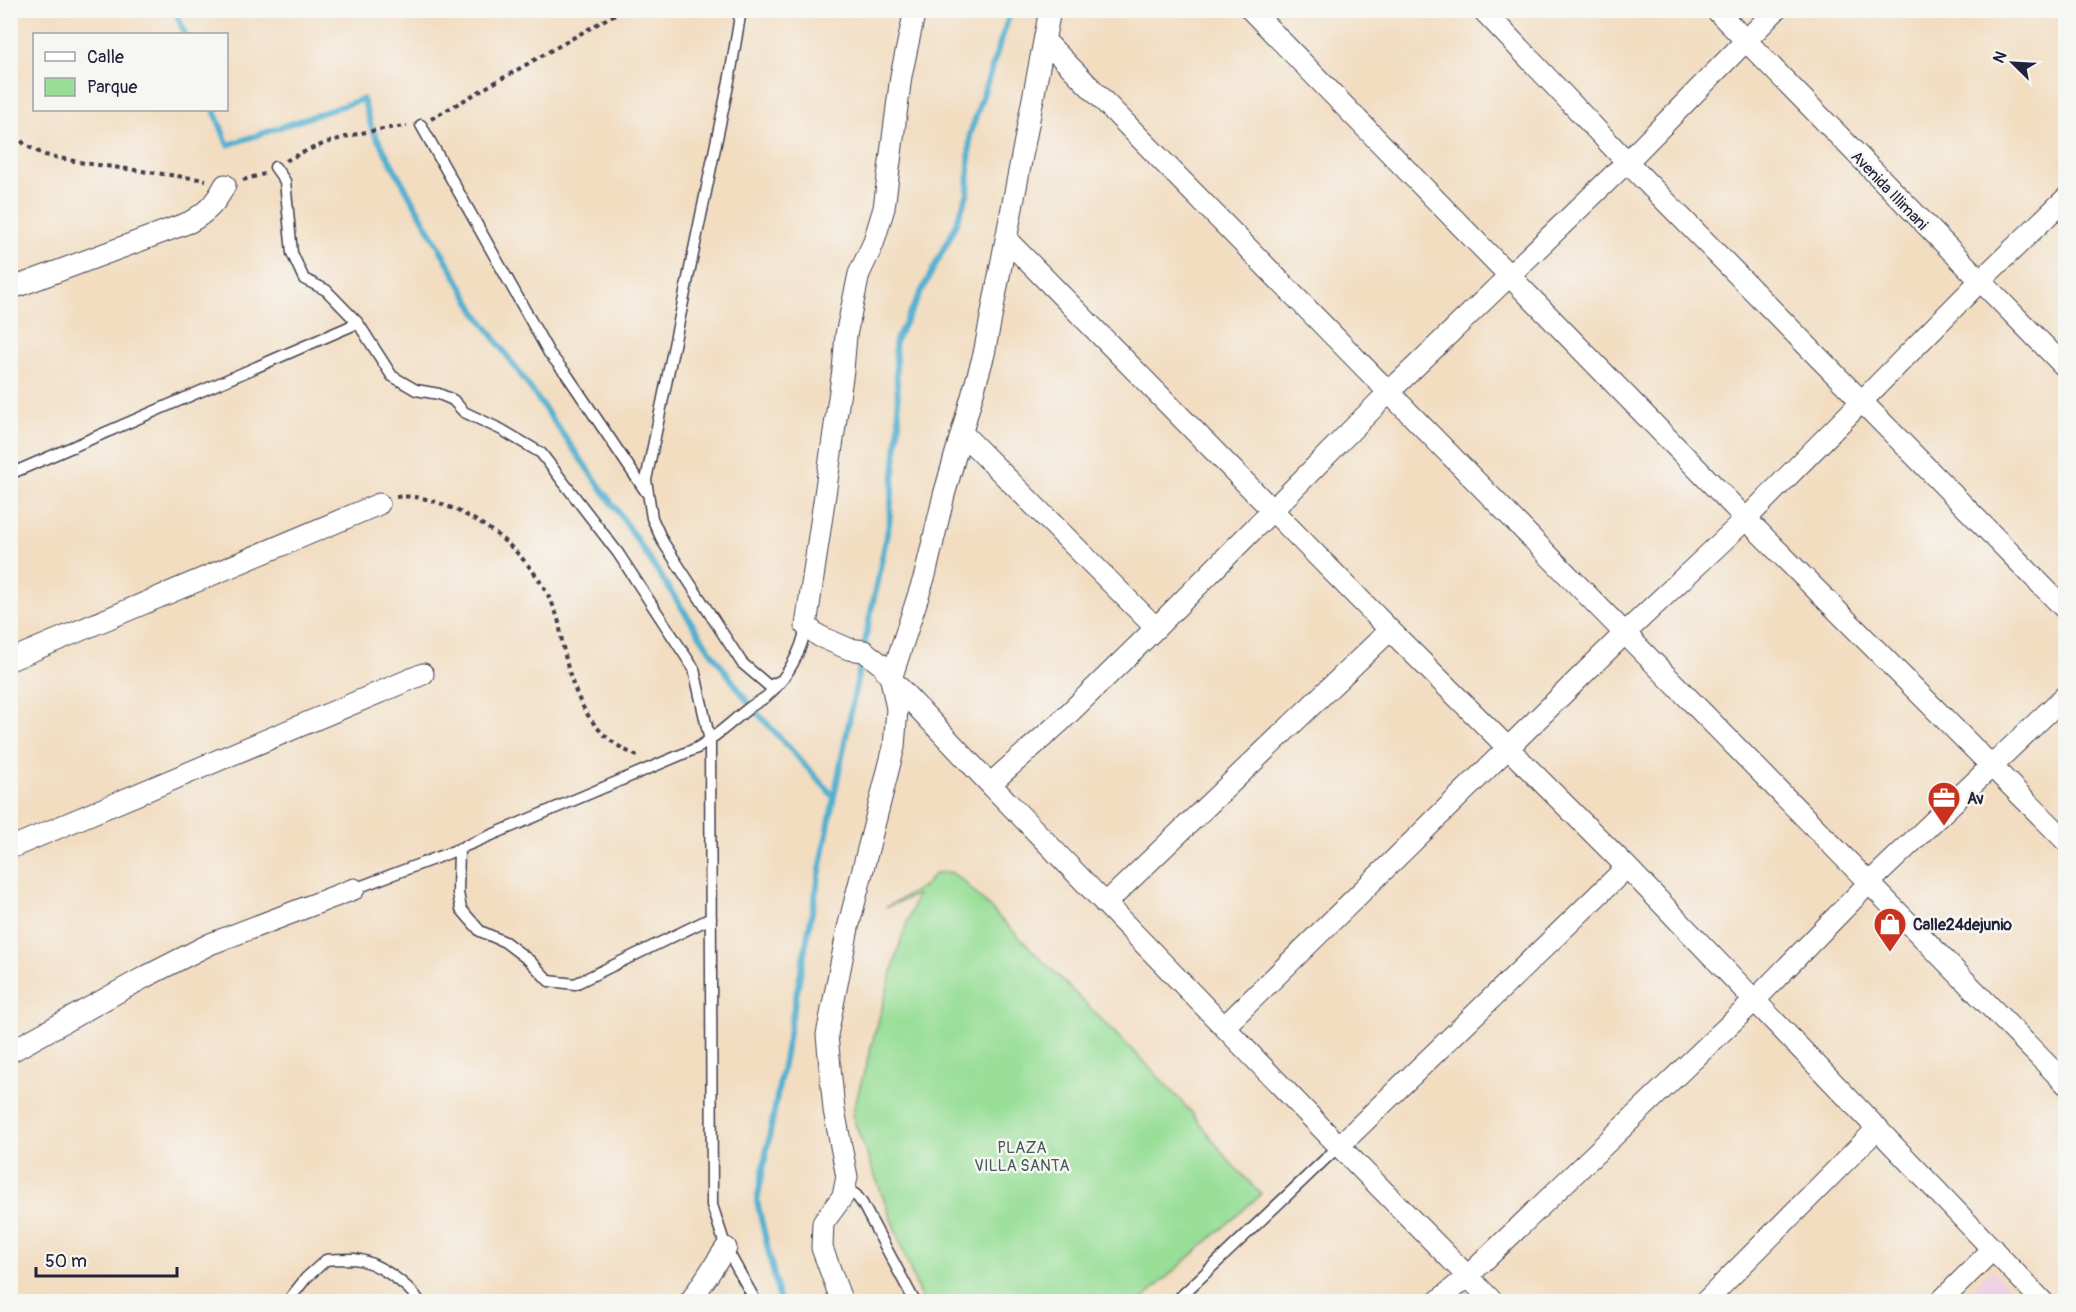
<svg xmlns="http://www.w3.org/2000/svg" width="2076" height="1312" viewBox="0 0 2076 1312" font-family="Pangolin,sans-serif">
  <rect width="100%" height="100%" fill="#f6f6f2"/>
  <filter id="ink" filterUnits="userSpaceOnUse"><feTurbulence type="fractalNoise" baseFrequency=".0167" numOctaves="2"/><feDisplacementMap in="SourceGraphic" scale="12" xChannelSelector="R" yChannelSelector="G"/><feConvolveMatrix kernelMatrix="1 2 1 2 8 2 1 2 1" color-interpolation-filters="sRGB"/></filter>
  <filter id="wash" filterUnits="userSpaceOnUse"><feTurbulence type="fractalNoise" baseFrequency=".008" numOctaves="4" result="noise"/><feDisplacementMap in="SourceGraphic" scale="24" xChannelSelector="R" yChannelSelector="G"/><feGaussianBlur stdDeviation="1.35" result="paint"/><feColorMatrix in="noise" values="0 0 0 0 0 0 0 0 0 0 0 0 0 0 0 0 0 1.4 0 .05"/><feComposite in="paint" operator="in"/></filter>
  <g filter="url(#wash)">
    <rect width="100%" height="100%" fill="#f2ddc1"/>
    <path fill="#efd0e6" d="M1992 1270 2022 1301H1960L1991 1270Z"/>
    <path fill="#98de97" stroke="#5d8069" stroke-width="1.5" d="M951 872 963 881 1154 1072 1191 1112 1229 1161 1261 1194 1140 1301H922L852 1115 901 940 917 895 886 907 923 887 936 873Z"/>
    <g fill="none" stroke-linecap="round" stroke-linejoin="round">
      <path stroke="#51b0cf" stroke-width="6" d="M175 10 185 34
        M214 110 228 145 363 99 372 129 476 312 621 516 709 649 751 706 834 797 757 1201 780 1302
        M864 646 889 524 899 422 895 342 952 233 968 193 970 134 1011 10
        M834 797 862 656"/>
    </g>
  </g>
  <g filter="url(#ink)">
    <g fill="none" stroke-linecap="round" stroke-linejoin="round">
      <g stroke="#413e4f" stroke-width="13">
        <path id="service" d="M741 10 730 76 646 480 652 518 663 542 742 663 769 686 780 681
          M421 125 549 353 567 375 646 492
          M275 167 285 181 292 253 304 279 326 290 358 323 392 376 416 390 439 394 453 400 464 412 502 430 541 453 618 553 694 669 710 741 712 1205 726 1248 756 1302
          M10 474 358 323
          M459 849 458 893 461 909 480 931 505 942 530 961 549 981 575 984 711 918
          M354 889 449 853 697 748C716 737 731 722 749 708 755 703 763 700 768 695 787 678 802 651 806 626
          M845 1188 856 1195 862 1203 915 1302
          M287 1302 306 1278 326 1260C335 1259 345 1259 354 1259 376 1261 408 1284 420 1302
          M1175 1302 1339 1146"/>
      </g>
      <g stroke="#413e4f" stroke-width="23">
        <path id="minor" d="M915 10 901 76 884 208 873 244 859 274 846 335 843 370 806 626 819 636 849 649 864 651 883 666 891 679 990 784 1339 1146 1493 1302
          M1251 10 1746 519 2066 841
          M1483 10 1627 162 2066 610
          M1716 10 2066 368
          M1046 42 2066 1084
          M1006 239 1390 630 1627 867 2043 1302
          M10 289 190 222C207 212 216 203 225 185
          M962 433 1156 628
          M10 660 379 504
          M990 784 1059 723 1156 628 1390 391 1627 162 1776 10
          M10 848 423 674
          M1105 904 1390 630
          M1225 1026 1625 633 1746 519 1980 281 2066 198
          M10 1052 143 978 210 944 354 889
          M1339 1146 1627 867
          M690 1302 726 1248
          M842 1302 822 1248 823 1223 843 1196 847 1177 834 1110 827 1035 848 928 894 747 897 709 891 679 925 575 944 495 984 354 1050 10
          M1437 1302 1468 1276 1754 1001 1869 883 2066 695
          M1705 1302 1878 1128
          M1940 1302 1993 1249"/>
      </g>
      <path stroke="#413e4f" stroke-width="4" stroke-dasharray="4.5 4.5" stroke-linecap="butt" d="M431 119 622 10
        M10 127 25 145 45 155 84 163 206 180
        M286 161C324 140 365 130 407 126
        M243 180 264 174
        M396 497C421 494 445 504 466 515 506 535 545 576 558 619 561 630 561 640 564 651 574 699 592 738 640 757"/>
      <use href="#service" stroke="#fff" stroke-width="10"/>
      <use href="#minor" stroke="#fff" stroke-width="21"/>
    </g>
  </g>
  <defs>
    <g id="office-pin" transform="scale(1.725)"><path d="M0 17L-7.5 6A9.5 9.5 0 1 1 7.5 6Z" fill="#c8321e" stroke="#f6f6f2"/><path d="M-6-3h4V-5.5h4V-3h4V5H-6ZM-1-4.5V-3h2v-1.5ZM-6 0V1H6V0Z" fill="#fff"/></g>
    <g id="shop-pin" transform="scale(1.725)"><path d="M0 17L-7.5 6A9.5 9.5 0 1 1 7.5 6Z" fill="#c8321e" stroke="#f6f6f2"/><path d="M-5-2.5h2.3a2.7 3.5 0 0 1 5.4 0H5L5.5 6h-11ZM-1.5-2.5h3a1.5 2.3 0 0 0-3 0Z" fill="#fff"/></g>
  </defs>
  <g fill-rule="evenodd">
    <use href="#office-pin" x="1944" y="798"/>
    <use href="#shop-pin" x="1890" y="924"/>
  </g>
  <g text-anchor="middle" stroke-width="5" stroke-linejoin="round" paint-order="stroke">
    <g font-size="16" fill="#22223b" stroke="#f6f6f2">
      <text transform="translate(1890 190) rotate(46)" y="6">Avenida Illimani</text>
    </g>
    <g font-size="16" font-weight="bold" fill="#22223b" stroke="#f6f6f2" text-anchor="start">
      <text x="1967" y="804">Av</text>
      <text x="1913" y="930">Calle24dejunio</text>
    </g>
    <g font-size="16" fill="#455a57" stroke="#f6f6f2">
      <text x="1022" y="1153">PLAZA<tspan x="1022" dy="18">VILLA SANTA</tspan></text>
    </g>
  </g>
  <rect width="2076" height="1312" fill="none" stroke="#f6f6f2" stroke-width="36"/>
  <rect x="33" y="33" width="195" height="78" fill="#f6f6f2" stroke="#a1a1a9" stroke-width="1.5"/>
  <rect x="45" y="52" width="30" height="9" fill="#ffffff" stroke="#a1a1a9" stroke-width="1.5"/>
  <text x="87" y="63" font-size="18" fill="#22223b">Calle</text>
  <rect x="45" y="78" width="30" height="18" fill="#98de97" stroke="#a1a1a9" stroke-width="1.5"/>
  <text x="87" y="93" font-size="18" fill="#22223b">Parque</text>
  <g transform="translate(2013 63) rotate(294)" stroke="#f6f6f2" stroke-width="4.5" paint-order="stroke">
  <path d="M0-4.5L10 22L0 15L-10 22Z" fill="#22223b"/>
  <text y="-9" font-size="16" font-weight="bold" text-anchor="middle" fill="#22223b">N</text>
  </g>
  <path d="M36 1267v9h141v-9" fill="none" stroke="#22223b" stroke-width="3"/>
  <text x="45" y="1267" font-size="18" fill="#22223b" stroke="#f6f6f2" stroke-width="4.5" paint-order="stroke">50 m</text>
</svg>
